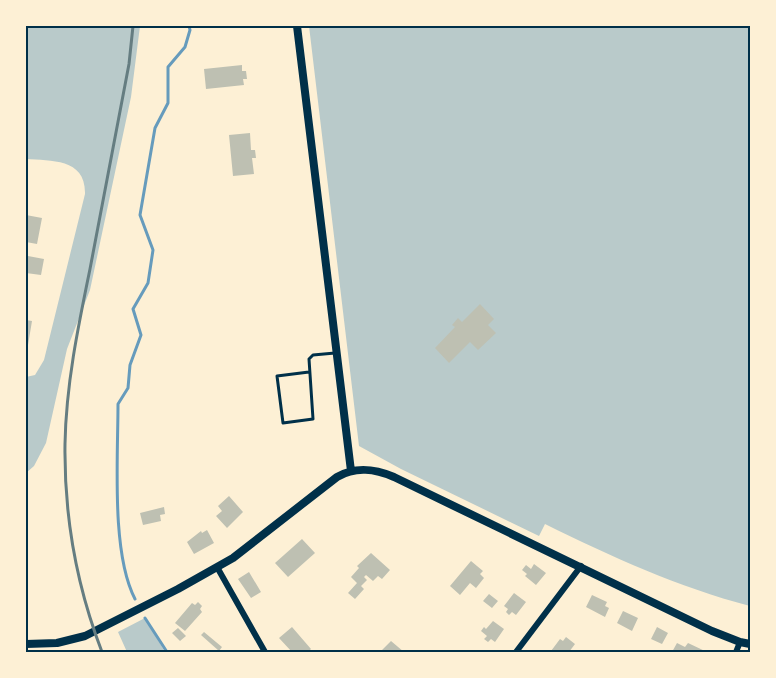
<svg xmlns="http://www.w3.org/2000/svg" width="776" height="678" viewBox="0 0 776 678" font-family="Poppins,sans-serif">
  <rect width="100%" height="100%" fill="#fdf0d5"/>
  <path fill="#b9caca" d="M26 26H140L131 97 90 290 67 349 46 443 34 466 26 473V377L35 375 44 360 85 194C86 158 51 161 26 159Z
    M309 26H750V606C678 587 612 557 545 524L539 536 401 469 359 446Z
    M145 618 165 652H127L118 632Z"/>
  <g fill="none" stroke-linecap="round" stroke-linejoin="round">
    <path stroke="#669bbc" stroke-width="3" d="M135 599C111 553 118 458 118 404L128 388 130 365 141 335 133 309 148 283 153 250 140 215 155 128 168 103V67L185 47 190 30 189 26
      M145 618 167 652"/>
  </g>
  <path fill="#bec0b2" d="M242 65V71H246L247 79H243L244 85 206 89 204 69Z
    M250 133 251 150H255L256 158H252L254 174 233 176 229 135Z
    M26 215 42 218 37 244 26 242Z
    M28 256 44 259 41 275 26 273Z
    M480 304 494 319 488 325 496 333 478 350 470 342 449 363 435 348 455 327 452 325 458 318 462 322Z
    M26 320 32 321 28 345 26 344Z
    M229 496 243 512 227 528 216 516 222 511 218 506Z
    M164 507 165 514 160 515 161 521 143 525 140 513Z
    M207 530 214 543 194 554 187 542 201 531 202 533Z
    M302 539 315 553 288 577 275 563Z
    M371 553 390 570 382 579 378 576 373 581 366 575 364 577 367 580 361 586 364 589 355 599 348 593 357 583 351 577 359 568 357 566Z
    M471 561 483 571 480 574 484 578 476 588 470 583 460 595 450 586Z
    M534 564 546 573 536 585 525 576 527 574 522 570 526 565 531 569Z
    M249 572 261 592 251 598 238 579Z
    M514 593 526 602 516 615 512 612 509 615 506 612 508 609 504 606Z
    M489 594 498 601 492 608 483 601Z
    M592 595 607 602 605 606 609 608 605 617 586 607Z
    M198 602 202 606 200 609 202 612 185 631 175 623 192 603 195 605Z
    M623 611 638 618 632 631 617 623Z
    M493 621 504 629 495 642 491 639 488 642 484 639 487 636 481 631 484 627 486 629Z
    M292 627 311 649 308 652H292L279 638Z
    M657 627 668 633 662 644 651 639Z
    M178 628 186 636 180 641 172 633Z
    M204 632 222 647 219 651 201 635Z
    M566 637 575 644 569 652 551 651 560 639 563 641Z
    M391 641 404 652H380Z
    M677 643 685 647 688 643 707 652H672Z"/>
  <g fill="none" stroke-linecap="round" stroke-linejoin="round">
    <path stroke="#003049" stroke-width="3" d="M309 372 277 376 283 423 313 419 309 359 313 355 335 353"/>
    <path stroke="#003049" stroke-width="6" d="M217 567 265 652
      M516 652 581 566
      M736 652 740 642"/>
    <path stroke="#003049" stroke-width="8" d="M297 26 351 471
      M26 644 57 643 85 636 178 589 233 558 337 477C356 466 375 469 394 477L712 631 740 642 750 644"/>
    <path stroke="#657d81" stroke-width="3" d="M102 652C77 587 64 515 65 444 66 385 78 327 90 269 103 201 116 133 129 64L133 26"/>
  </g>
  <rect width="776" height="678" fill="none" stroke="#fdf0d5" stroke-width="54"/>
  <rect x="27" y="27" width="722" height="624" fill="none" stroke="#003049" stroke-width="2"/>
</svg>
